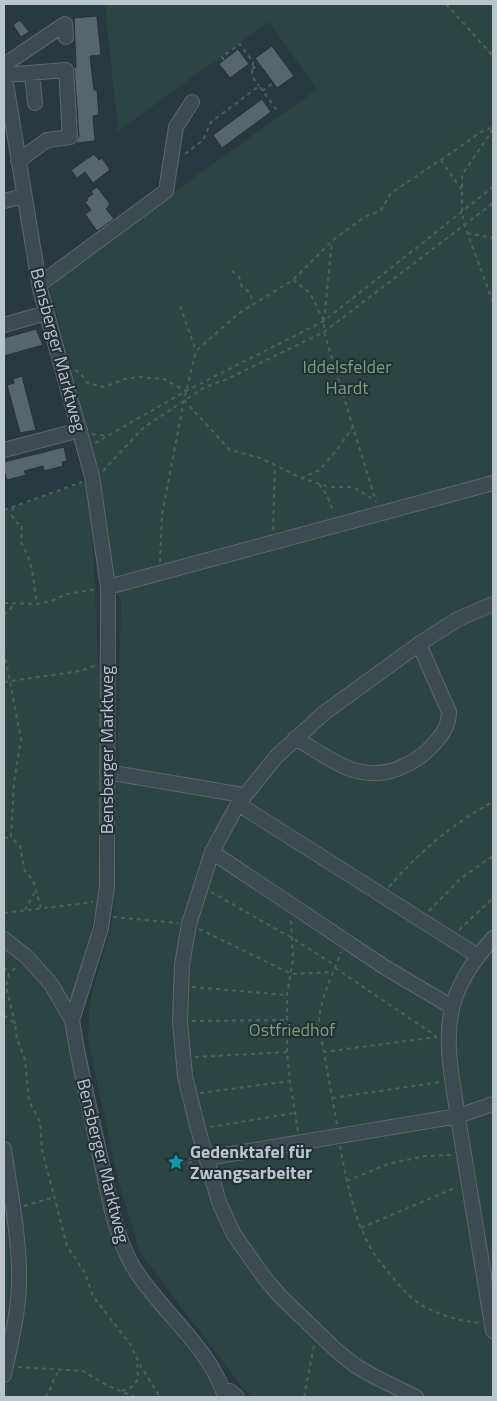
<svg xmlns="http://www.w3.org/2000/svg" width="497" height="1401" viewBox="0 0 497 1401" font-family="'Titillium Web',sans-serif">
  <rect width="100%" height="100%" fill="#293942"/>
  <path fill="#2c4542" d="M105 4H493V1397H253L241 1386 212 1347 140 1253 118 1180 88 1039 89 1013 92 993 114 917 121 601 110 583 95 478 79 396 48 283 317 89 269 22 118 131Z
    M90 480 103 771 101 882 88 947 70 1003 36 960 4 934V511Z
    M4 945 31 967 60 1008 68 1030 139 1286 216 1386 218 1397H4V1388L22 1295V1258L4 1128Z
    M4 1192 17 1279 4 1344Z"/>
  <path fill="#55666f" stroke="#243139" d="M97 16 101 55 90 56 94 90H97L99 115 93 116 95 141 76 143 79 136 74 67H76L74 18Z
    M20 20 29 32 21 37 13 25Z
    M272 46 294 76 277 88 255 58Z
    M238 49 249 64 230 78 219 64Z
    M262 99 271 112 222 148 213 135Z
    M94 154 99 160 102 158 110 170 93 183 85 172 77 178 71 170Z
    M97 187 110 204 106 209 114 219 97 231 85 214 91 210 85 202 88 200 87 198 93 194 91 191Z
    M36 329 43 345 4 356V338Z
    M22 376 36 430 20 433 7 385 14 383 13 379Z
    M64 447 67 461 62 462 63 466 44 471 43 466 24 471 26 475 7 480 5 474H4V462Z"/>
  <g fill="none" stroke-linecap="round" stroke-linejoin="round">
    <g stroke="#5c686f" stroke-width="16">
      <path id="minor" d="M4 65 65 24 66 37
        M4 71 40 289 92 476 108 587 107 887 101 928 72 1020 76 1044C84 1086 94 1128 103 1170 110 1201 115 1233 130 1261 155 1307 210 1346 225 1397
        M32 73 35 103
        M4 75 66 70 70 137 47 140 18 161
        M4 201 24 196
        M40 284 166 191 176 127 192 102
        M4 325 46 313
        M4 450 80 430
        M108 587 493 483
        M295 738C329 757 356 784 397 769 409 764 421 758 430 748 440 738 449 727 449 712L419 644
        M107 772 237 794 243 798
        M238 804 478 956
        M212 852 386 968 452 1007
        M493 938C476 958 460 979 453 1005 443 1041 453 1082 458 1118 469 1189 482 1260 493 1331
        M4 939 27 957 51 984 72 1020
        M4 1149C10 1191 20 1239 19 1281 19 1312 10 1345 4 1375
        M207 1158 458 1116 493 1104
        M223 1390 230 1391 237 1397
        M416 1397 375 1377 356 1366 336 1350 280 1296 263 1276 233 1233 219 1202 198 1129 185 1076 180 1021 182 965 189 924 212 852 238 804 276 757 324 713 419 644 458 619 493 604"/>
    </g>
    <path stroke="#4c615f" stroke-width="2" stroke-dasharray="4 4" stroke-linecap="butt" d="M446 4 493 56
      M224 60 222 57 240 44 253 62 252 76 259 86
      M252 69 259 64
      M262 91 273 83
      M493 129 462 175V212L464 224 493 302
      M185 154 203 140 211 122 259 86 279 113
      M441 160 462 190
      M467 233 493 238
      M232 271 239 277 242 287 249 292 254 304
      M293 280 310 293 324 321V332L376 502
      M180 306 196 351
      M324 321 332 241
      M75 370 81 374 87 383 104 387 125 379 139 377 164 379 186 391
      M184 400 230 450 260 458 301 478 329 487H353L376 501
      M92 434 107 436
      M95 443 186 391 324 321 493 187
      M103 471 143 428 205 387 225 380 324 332 493 203
      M301 478 320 470 339 447 353 427
      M319 484 327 496 334 513
      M13 507 12 516 17 523 22 525 21 542 28 556 32 570 37 604
      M4 510 82 482
      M273 530 275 465
      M160 562 162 515 184 400 196 351 239 313 293 280 333 240 363 218 381 210 391 193 457 149 479 133 493 127
      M4 603 37 604 51 601 67 594 97 589
      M4 615 15 604
      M4 651 21 739 14 782 11 837 20 846 25 871 33 880 41 908
      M4 682 80 671 97 665
      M4 838 11 837
      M389 887C418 853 453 823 493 802
      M211 892 292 938 336 966
      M25 910 36 890
      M429 911 461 878 493 856
      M4 913 93 902
      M113 917 178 923
      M199 929 292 974 333 972
      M459 930 493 898
      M4 967 9 974
      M335 968 436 1036
      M192 987 287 995
      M4 1015 15 1024 17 1039 25 1060 29 1101 40 1122 42 1150 67 1246 85 1273 93 1296 130 1344 140 1365 160 1397
      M192 1021 285 1020
      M15 1024 6 986 9 974 18 965
      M287 1052V995L293 959 291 918
      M323 1052 437 1037
      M195 1057 287 1052 290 1081 298 1132
      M200 1093 290 1081
      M332 1098 441 1082
      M337 1124 319 1026C319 999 332 977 341 952
      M210 1127 294 1113
      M340 1146C346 1179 353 1215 369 1245 376 1258 385 1268 394 1279 403 1290 412 1300 425 1307 442 1316 461 1321 480 1323
      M193 1158 176 1161V1164L195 1162
      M347 1181 388 1164 425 1156 453 1155
      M24 1206 55 1197
      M361 1228 457 1187
      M18 1367 83 1371 106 1385 135 1397
      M122 1391 132 1387 138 1379 137 1360
      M45 1397C53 1387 52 1378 61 1369
      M304 1397 314 1345"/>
    <use href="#minor" stroke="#3e4a52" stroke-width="14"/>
  </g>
  <defs>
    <g id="sight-bare" transform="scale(1.35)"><path d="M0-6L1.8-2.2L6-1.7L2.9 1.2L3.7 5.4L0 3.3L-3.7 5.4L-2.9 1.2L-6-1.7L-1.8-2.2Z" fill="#0f9aa8" stroke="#222f37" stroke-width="2.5" paint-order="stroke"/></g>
  </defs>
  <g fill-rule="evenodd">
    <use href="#sight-bare" x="176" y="1162"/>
  </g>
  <g text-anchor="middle" stroke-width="4" stroke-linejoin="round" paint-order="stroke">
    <g font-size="18" fill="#bbc5cc" stroke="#222f37">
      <text transform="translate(58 350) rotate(75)" y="6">Bensberger Marktweg</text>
      <text transform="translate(107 750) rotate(-90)" y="6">Bensberger Marktweg</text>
      <text transform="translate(103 1161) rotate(76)" y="6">Bensberger Marktweg</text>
    </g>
    <g font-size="18" fill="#7ba07b" stroke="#222f37">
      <text x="347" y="373">Iddelsfelder<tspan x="347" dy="21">Hardt</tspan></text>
      <text x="292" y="1036">Ostfriedhof</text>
    </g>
    <g font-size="18" font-weight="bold" fill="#bbc5cc" stroke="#222f37" text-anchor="start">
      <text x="190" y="1158">Gedenktafel für<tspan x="190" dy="21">Zwangsarbeiter</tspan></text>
    </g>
  </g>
  <rect width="497" height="1401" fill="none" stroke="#bbc5cc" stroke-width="10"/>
</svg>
